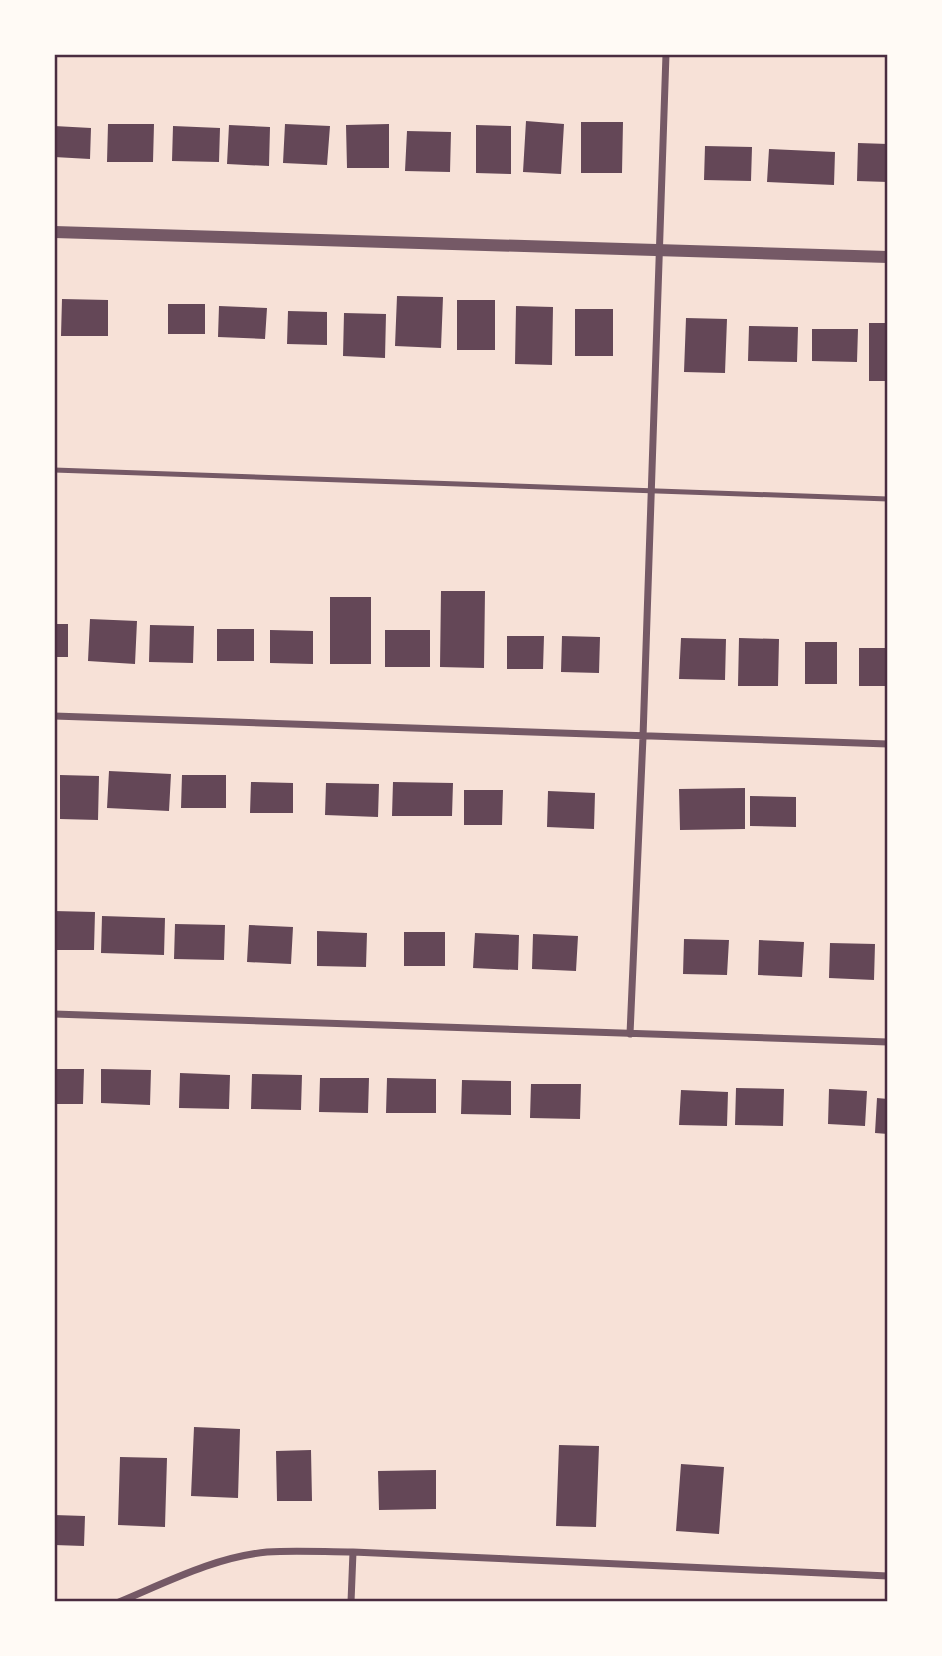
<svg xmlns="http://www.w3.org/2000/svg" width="942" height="1656" viewBox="0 0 942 1656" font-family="'DejaVu Sans',sans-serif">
  <rect width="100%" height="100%" fill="#f7e1d7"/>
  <path fill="#644757" d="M526 121 564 124 561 174 523 172Z
    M581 122H623L622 173H581Z
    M108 124H154L153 162H107Z
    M285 124 330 126 327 165 283 163Z
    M389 124V168H347L346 125Z
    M229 125 270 127 269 166 227 164Z
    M476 125 511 126V174L476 173Z
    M54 126 91 128 90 159 54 157Z
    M173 126 220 128 219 162 172 161Z
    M407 131 451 132 450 172 405 171Z
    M858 143 888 144V182L857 181Z
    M705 146 752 147 751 181 704 180Z
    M769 149 835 152 834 185 767 182Z
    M397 296 443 297 441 348 395 346Z
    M62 299 108 300V336H61Z
    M457 300H495V350H457Z
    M168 304H205V334H168Z
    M219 306 267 308 265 339 218 337Z
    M516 306 553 307 552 365 515 364Z
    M575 309H613V356H575Z
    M288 311 327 312V345L287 344Z
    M344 313 386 314 385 358 343 356Z
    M686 318 727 319 725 373 684 372Z
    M869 323H888V381H869Z
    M749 326 798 327 797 362 748 361Z
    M812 329H858L857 362 812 361Z
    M441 591H485L484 668 440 667Z
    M330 597H371V664H330Z
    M90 619 137 621 135 664 88 661Z
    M54 624H68V657H54Z
    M150 625 194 626 193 663 149 662Z
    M217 629H254V661H217Z
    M270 630 313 631V664L270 663Z
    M385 630H430V667H385Z
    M507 636H544L543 669H507Z
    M562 636 600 637 599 673 561 672Z
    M681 638 726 639 725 680 679 679Z
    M739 638 779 639 778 686H738Z
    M805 642H837V684H805Z
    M859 648H888V686H859Z
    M109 771 171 774 169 811 107 808Z
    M60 775 99 776 98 820 60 819Z
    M182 775H226V808H181Z
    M251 782 293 783V813H250Z
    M393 782 453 783 452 816H392Z
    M326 783 379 784 378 817 325 815Z
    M745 788V829L680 830 679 789Z
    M464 790H503L502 825H464Z
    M548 791 595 793 594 829 547 827Z
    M750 796 796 797V827L750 826Z
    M54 911 95 912 94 950H54Z
    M102 916 165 918 164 955 101 953Z
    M175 924 225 925 224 960 174 959Z
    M249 925 293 927 291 964 247 962Z
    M317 931 367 933 366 967 317 966Z
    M404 932H445V966H404Z
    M475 933 519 935 518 970 473 968Z
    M533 934 578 936 576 971 532 969Z
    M684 939 729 940 727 975 683 974Z
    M759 940 804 942 802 977 758 975Z
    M830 943 875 944 874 980 829 978Z
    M54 1069H84L83 1104H54Z
    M101 1069 151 1070 150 1105 101 1103Z
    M180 1073 230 1075 229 1109 179 1108Z
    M252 1074 302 1075 301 1110 251 1109Z
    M320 1078H369L368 1113 319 1112Z
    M387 1078 436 1079V1113H386Z
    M462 1080 511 1081V1115L461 1114Z
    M531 1084H581L580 1119 530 1118Z
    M736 1088 784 1089 783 1126 735 1125Z
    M829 1089 867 1091 865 1126 828 1124Z
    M681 1090 728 1092 727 1126 679 1125Z
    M877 1098 888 1099V1134L875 1133Z
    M194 1427 240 1429 238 1498 191 1496Z
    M559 1445 599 1446 596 1527 556 1526Z
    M311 1450 312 1501H277L276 1451Z
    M120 1457 167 1458 165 1527 118 1525Z
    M681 1464 724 1467 719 1534 676 1531Z
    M436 1470V1509L379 1510 378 1471Z
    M54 1515 85 1516 84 1546 54 1545Z"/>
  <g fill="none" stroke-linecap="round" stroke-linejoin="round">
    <path stroke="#755966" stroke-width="5" d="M54 470 888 499"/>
    <path stroke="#755966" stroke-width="7" d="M54 716 888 744
      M54 1014 888 1042
      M630 1034 643 737 666 54
      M119 1602C167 1582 215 1557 267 1552 295 1550 325 1552 353 1552L888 1576
      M351 1602 353 1552"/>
    <path stroke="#755966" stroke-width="12" d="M54 232 888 257"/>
  </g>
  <rect width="942" height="1656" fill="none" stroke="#fffaf5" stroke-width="112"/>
  <rect x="56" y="56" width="830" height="1544" fill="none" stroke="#4a2c40" stroke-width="2.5"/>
</svg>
